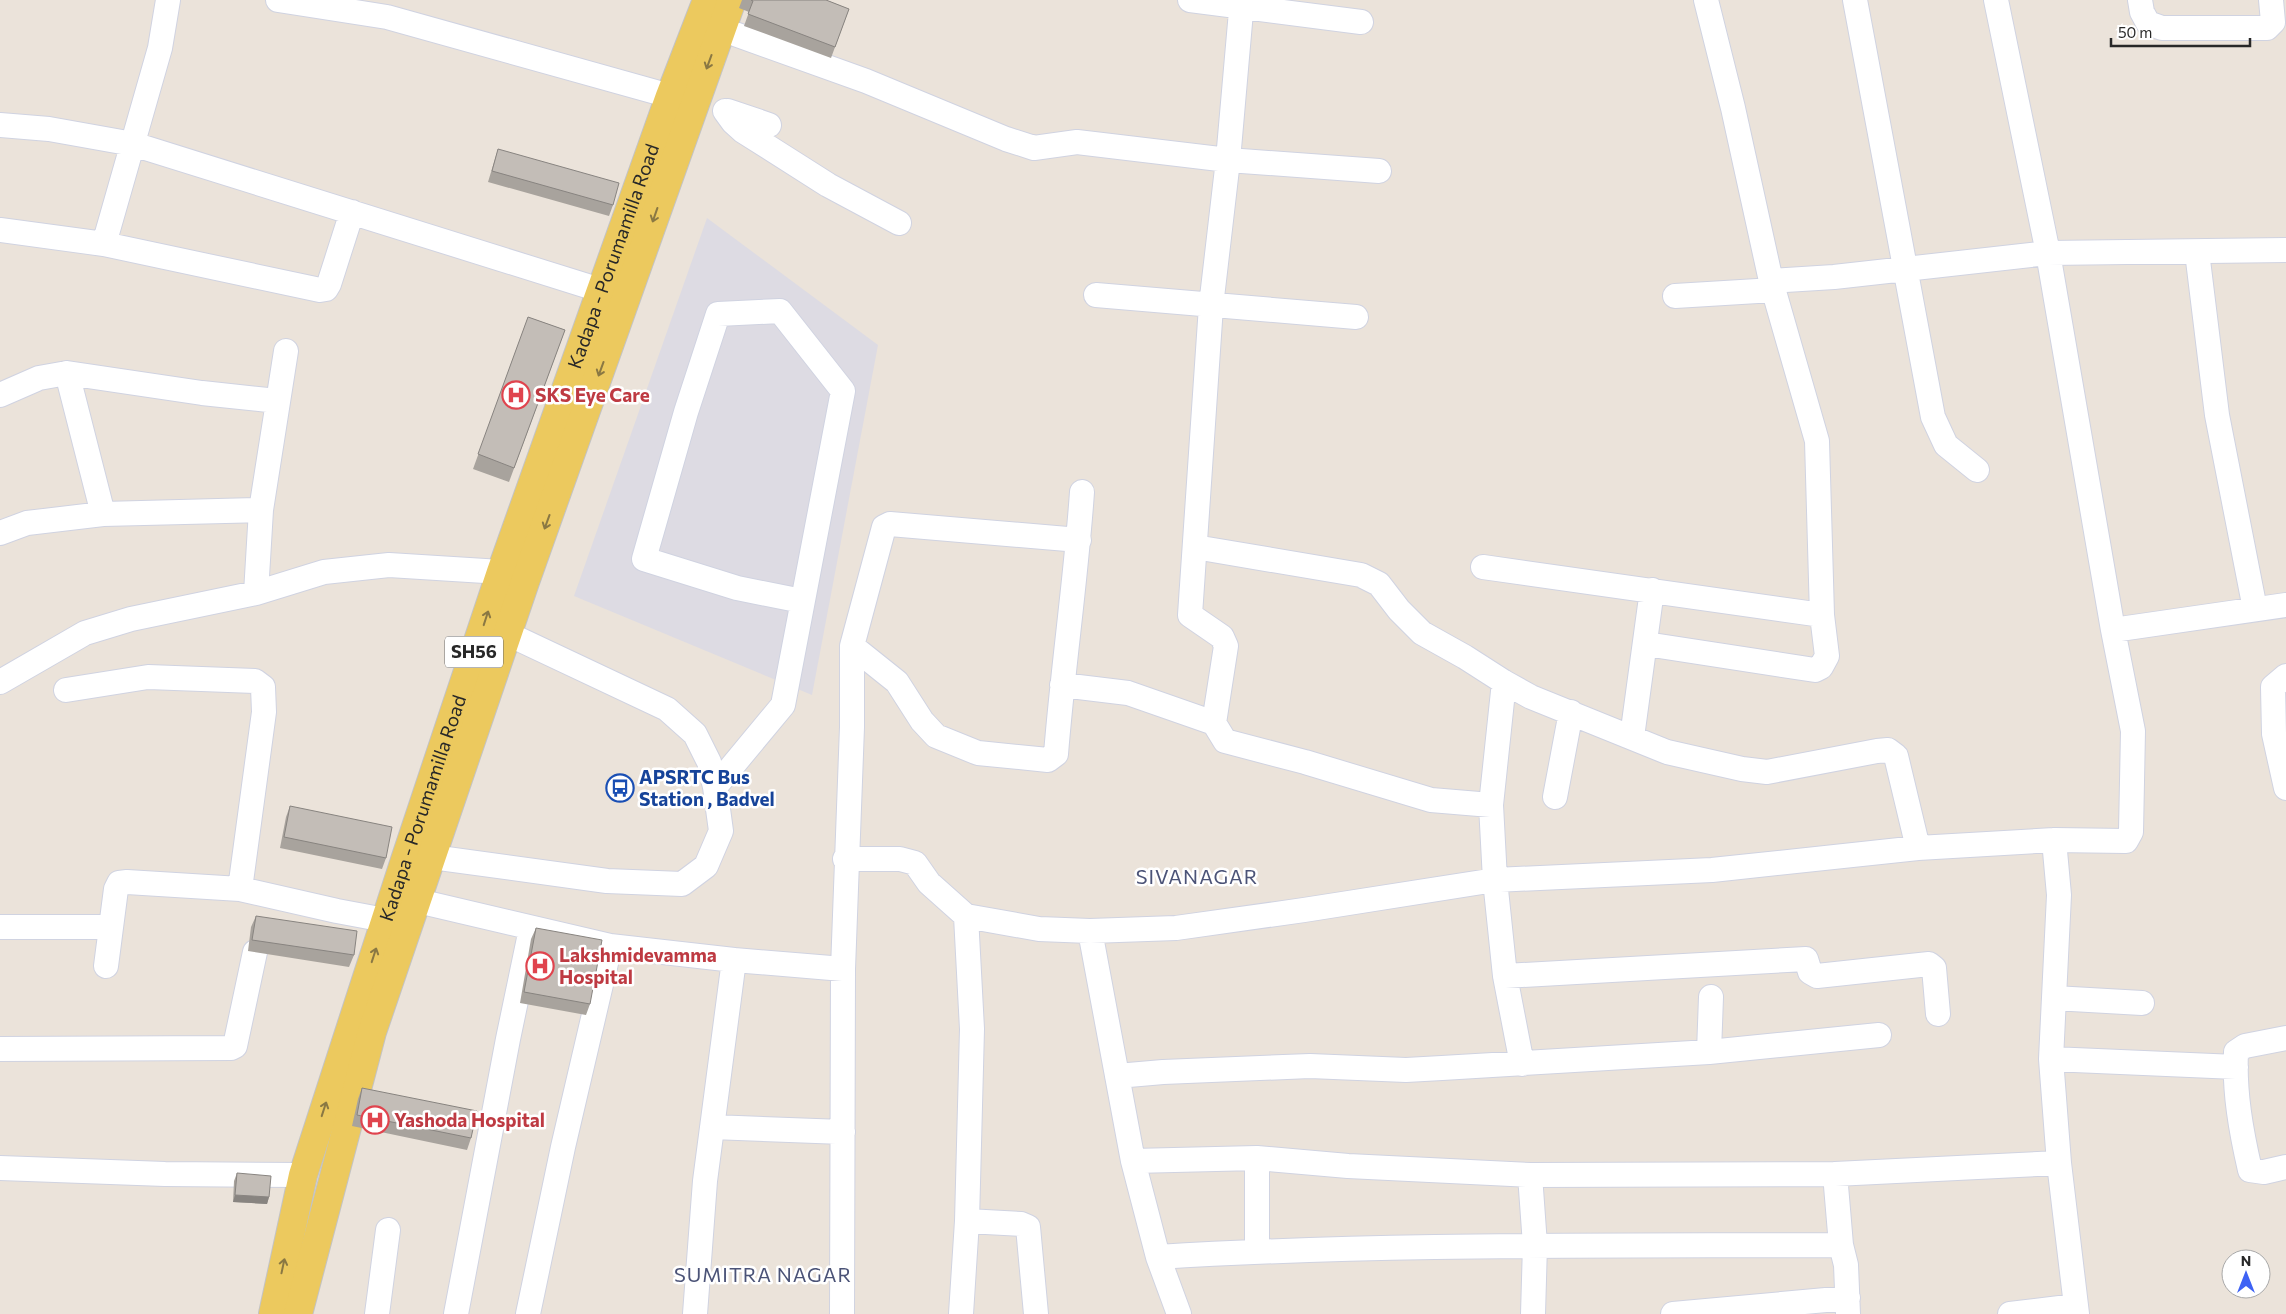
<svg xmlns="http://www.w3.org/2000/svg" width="2286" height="1314" viewBox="0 0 2286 1314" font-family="Commissioner,sans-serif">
  <rect width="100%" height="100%" fill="#ebe3da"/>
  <path fill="#dddbe3" d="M707 218 878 345 812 695 574 596Z"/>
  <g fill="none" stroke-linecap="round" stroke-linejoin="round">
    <g stroke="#d0d3e1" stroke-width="26">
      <path id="minor" d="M278 0 387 17 670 96
        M1190 0 1361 22
        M1855 0 1933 417 1946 445 1977 470
        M2140 0 2142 12 2148 23 2162 28H2267L2273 22 2271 0
        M721 29 866 81 1006 139 1034 148 1077 142 1228 160 1379 171
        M725 111 733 122 743 131 828 185 899 223
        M728 111 769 125
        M0 125 49 129 133 144 600 290
        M0 230 104 244 320 290 326 289 329 284 352 212
        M104 244 160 48 168 0
        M2197 252 2217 415 2255 609
        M1771 281 1834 277 2048 253 2286 250
        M1096 295 1356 317
        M1675 296 1774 290
        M67 373 103 514
        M0 395 39 378 67 373 202 393 277 401
        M0 533 27 523 103 514 261 510
        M1195 547 1361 575 1379 584 1399 610 1422 633 1465 657 1504 682 1531 697 1667 752 1742 769 1767 772 1877 751 1888 750 1896 756 1918 848
        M1483 567 1822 615
        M256 593 261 510 286 351
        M2113 630 2286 605
        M1646 644 1815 670 1821 667 1827 656 1822 615 1817 441 1771 281 1733 108 1706 0
        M852 646 897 682 922 721 936 736 978 753 1048 760 1056 754C1063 666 1076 579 1082 492
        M2286 676 2273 687 2274 734 2286 788
        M0 682 85 633 131 619 256 593 324 572 389 565 501 572
        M1504 682 1491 805 1495 880 1505 976 1522 1064
        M1062 685 1128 693 1214 723 1225 741 1305 762 1431 800 1491 805
        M66 690 148 677 255 681 263 687 264 712 240 889 337 911 385 920
        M1214 723 1226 646 1222 637 1190 615 1211 306 1228 160 1242 0
        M1632 737 1652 590
        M715 787 783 705 843 391 780 311 718 314 686 412 644 559 737 588 802 601
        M1555 797 1571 712
        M2054 840 2059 895 2051 1059 2059 1163 2077 1314
        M432 857 607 881 682 884 706 866 721 831 715 787 709 762 695 734 667 709 508 634
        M845 859H900L915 863 929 883 966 916 1039 929 1090 931 1176 928 1304 910 1495 880 1712 870 1918 848 2054 840 2126 841 2131 832 2133 731 2113 630 2048 253 1996 0
        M418 901 610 946 734 960 843 969
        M0 927H111
        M1090 931 1133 1161 1158 1257 1179 1314
        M106 966 116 889 119 883 127 882 240 889
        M1505 976 1806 959 1810 972 1817 976 1929 964 1934 968 1938 1014
        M2054 998 2142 1003
        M2286 1038 2245 1046 2236 1052C2234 1092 2241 1131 2250 1170L2264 1172 2286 1167
        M0 1049 231 1048 235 1046 255 952
        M1709 1052 1711 997
        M2051 1059 2236 1067
        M1117 1076 1163 1072 1310 1066 1406 1070 1442 1068 1709 1052 1879 1035
        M712 1127 843 1132
        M1257 1158V1251
        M1133 1161 1257 1158 1348 1166 1530 1175 1835 1174 2059 1163
        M0 1168 165 1174 303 1175
        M1835 1174 1841 1245
        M1530 1175 1535 1245 1533 1314
        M967 1221 1021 1224 1028 1227 1036 1314
        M1158 1257C1386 1243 1614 1246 1841 1245L1846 1265 1848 1314
        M377 1314 388 1230
        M456 1314 508 1039 531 929
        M528 1314 563 1147 610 946
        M695 1314 705 1181 734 960
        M842 1314 843 969 852 727V646L884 527 890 524 1079 540
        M961 1314 967 1221 972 1029 966 916
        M1673 1314 1848 1298
        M2010 1314 2076 1306"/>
    </g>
    <g stroke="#c3c3c3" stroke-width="30">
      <g id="major">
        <path id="s1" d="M273 1314 303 1175 405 860 501 572 670 96 707 0"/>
        <path d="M298 1314 372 1032 525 582 732 0"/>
      </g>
    </g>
    <use href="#minor" stroke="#fff" stroke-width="24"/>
    <use href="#major" stroke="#ecc95e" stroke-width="28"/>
  </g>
  <path fill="#a8a39d" d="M742 0H826L849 9 831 58 744 26 749 12 739 8Z
    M498 149 613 205 609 216 488 182Z
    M528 317 565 330 509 482 473 469Z
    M290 806 386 858 382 869 280 848 286 817Z
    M256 916 354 955 349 967 248 951 251 927Z
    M536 928 590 1004 586 1015 520 1003 531 939Z
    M362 1088 471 1138 467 1150 352 1126 358 1099Z
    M237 1173 269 1197 267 1204 233 1202 234 1181Z"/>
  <path fill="#888480" d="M235 1195 269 1197 267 1204 233 1202Z"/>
  <path fill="#c3bdb7" stroke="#888480" d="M751 0H826L849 9 835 47 748 14 753 1Z
    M498 149 619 183 613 205 492 171Z
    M528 317 565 330 514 468 478 454Z
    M290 806 392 827 386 858 284 837Z
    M256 916 357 931 354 955 252 940Z
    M536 928 602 940 590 1004 524 992Z
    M362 1088 477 1111 471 1138 357 1115Z
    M237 1173 271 1176 269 1197 235 1195Z"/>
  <defs><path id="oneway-shaft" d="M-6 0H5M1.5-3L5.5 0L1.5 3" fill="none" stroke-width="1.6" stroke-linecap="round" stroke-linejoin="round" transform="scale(1.25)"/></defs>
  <g stroke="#8a7843">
    <use href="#oneway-shaft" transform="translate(709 62) rotate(110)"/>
    <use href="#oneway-shaft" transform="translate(655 215) rotate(109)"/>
    <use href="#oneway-shaft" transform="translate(601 369) rotate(110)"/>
    <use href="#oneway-shaft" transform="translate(547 522) rotate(110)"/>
    <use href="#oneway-shaft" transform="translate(486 618) rotate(-72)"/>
    <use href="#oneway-shaft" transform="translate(374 955) rotate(-72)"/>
    <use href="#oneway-shaft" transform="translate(324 1109) rotate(-72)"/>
    <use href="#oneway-shaft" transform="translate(283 1266) rotate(-78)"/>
  </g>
  <defs>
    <g id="hospital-ring" transform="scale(1.4375)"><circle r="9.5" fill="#fff" stroke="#e0444e" stroke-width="1.5"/><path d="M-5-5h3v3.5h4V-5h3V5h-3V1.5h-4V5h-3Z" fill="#e0444e"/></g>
    <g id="bus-ring" transform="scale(1.4375)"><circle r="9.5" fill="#fff" stroke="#1a4fb4" stroke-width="1.5"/><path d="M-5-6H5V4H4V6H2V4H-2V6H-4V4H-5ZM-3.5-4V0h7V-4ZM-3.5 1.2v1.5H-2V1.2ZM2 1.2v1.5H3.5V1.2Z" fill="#1a4fb4"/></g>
  </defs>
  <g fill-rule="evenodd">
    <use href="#hospital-ring" x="516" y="395"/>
    <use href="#bus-ring" x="620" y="788"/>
    <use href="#hospital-ring" x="540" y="966"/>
    <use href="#hospital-ring" x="375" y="1120"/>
  </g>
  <g text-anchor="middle" stroke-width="5" stroke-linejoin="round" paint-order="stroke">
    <rect fill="#fff" stroke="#686868" stroke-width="1" x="445" y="636.5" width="58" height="31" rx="4"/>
    <g font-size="18" font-weight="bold" fill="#282828">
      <text x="474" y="658">SH56</text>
    </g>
    <g font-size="19" fill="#282828" stroke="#fff">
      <text dy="7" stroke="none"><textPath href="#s1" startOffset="1112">Kadapa - Porumamilla Road</textPath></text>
      <text dy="7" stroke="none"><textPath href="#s1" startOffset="528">Kadapa - Porumamilla Road</textPath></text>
    </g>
    <g font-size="19" font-weight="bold" fill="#be3a42" stroke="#fff" text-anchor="start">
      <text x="535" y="402">SKS Eye Care</text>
      <text x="559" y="962">Lakshmidevamma<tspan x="559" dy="22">Hospital</tspan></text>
      <text x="394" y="1127">Yashoda Hospital</text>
    </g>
    <g font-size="19" font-weight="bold" fill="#164399" stroke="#fff" text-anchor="start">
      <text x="639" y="784">APSRTC Bus<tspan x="639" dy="22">Station , Badvel</tspan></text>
    </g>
    <g font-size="20" letter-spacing="1" fill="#4b5377" stroke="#fff">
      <text x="1197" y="884">SIVANAGAR</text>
      <text x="763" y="1282">SUMITRA NAGAR</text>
    </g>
  </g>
  <g transform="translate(2246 1274)"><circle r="24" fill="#ffffff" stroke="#a9a9a9"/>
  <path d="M0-4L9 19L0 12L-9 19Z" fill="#3e62f4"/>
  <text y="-8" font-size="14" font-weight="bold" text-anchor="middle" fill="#282828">N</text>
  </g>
  <path d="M2111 38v8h139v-8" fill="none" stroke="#282828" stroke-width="2.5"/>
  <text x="2118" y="38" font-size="15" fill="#282828" stroke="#ffffff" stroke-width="4" paint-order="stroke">50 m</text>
</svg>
